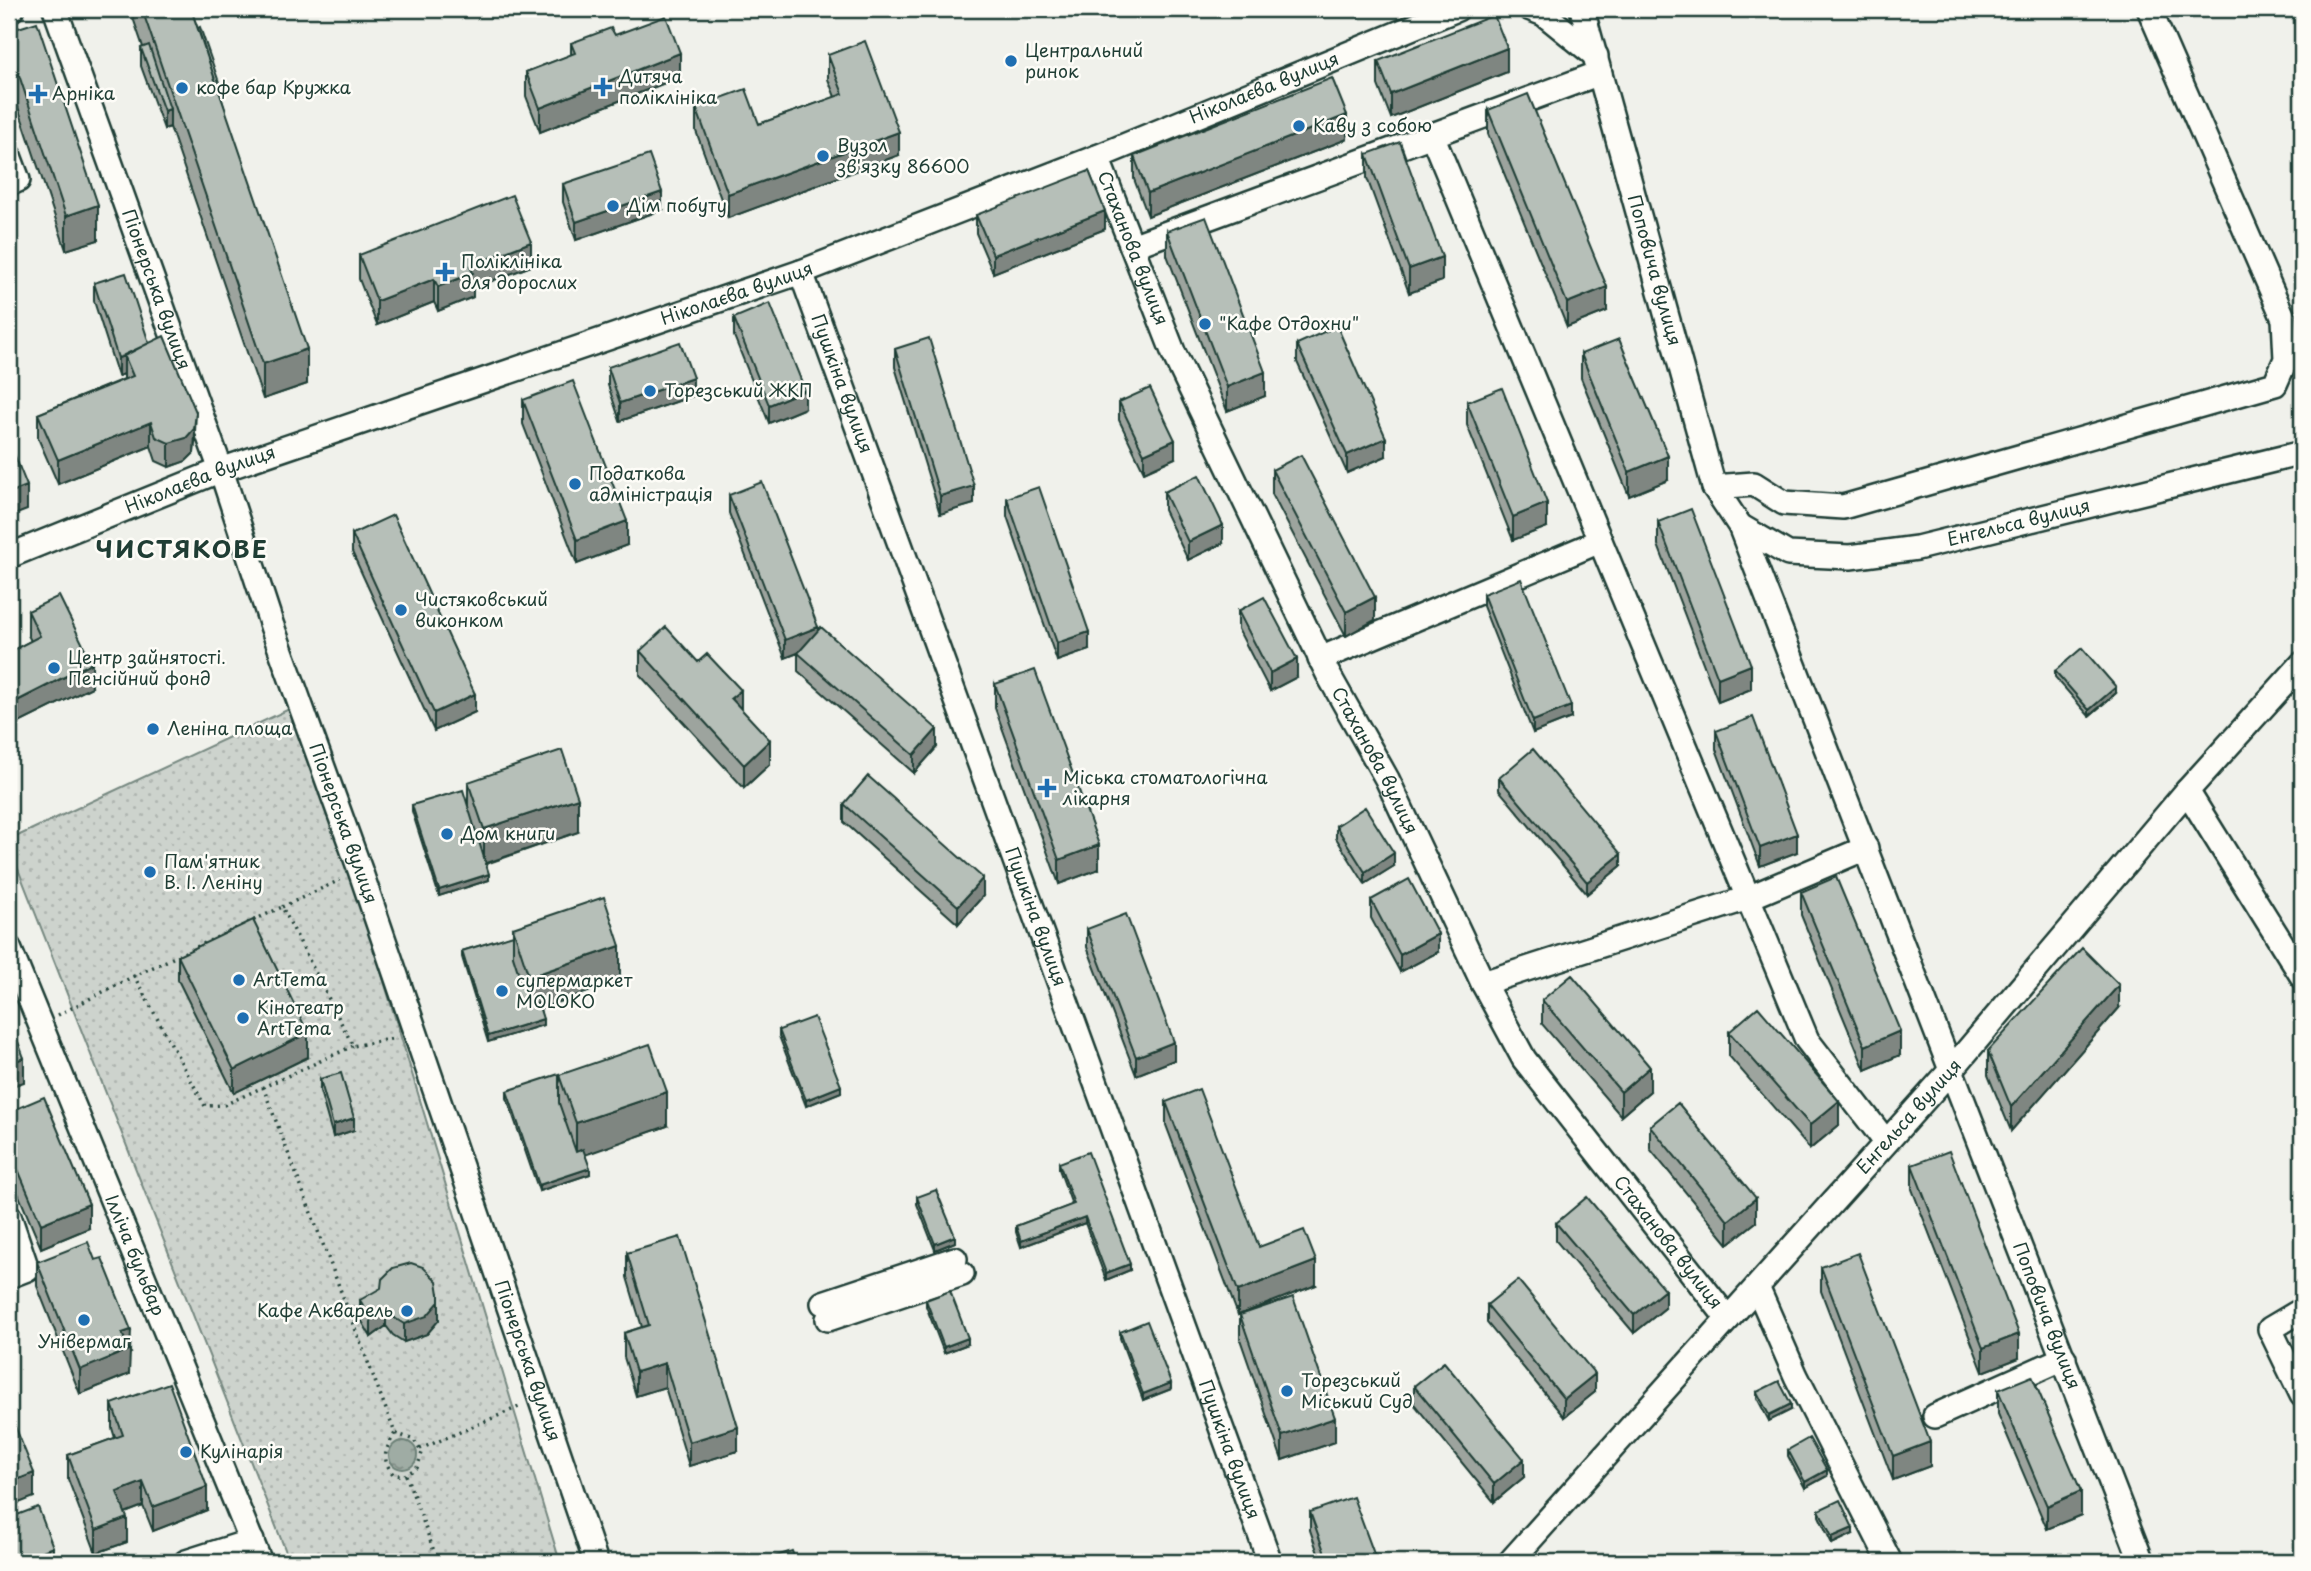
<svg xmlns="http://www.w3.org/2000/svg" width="2311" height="1571" viewBox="0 0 2311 1571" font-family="'Playpen Sans',sans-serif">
  <defs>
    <pattern id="park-dots" width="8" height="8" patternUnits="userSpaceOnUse" patternTransform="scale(1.75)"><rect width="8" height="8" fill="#cdd3cd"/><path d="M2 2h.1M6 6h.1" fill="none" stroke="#b0b6b1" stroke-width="1.8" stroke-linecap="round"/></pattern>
    <pattern id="water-ripples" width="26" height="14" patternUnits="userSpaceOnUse" patternTransform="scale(1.75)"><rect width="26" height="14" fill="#9faca4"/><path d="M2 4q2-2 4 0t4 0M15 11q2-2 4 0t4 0" fill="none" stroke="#818d86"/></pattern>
  </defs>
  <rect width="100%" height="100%" fill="#f0f1eb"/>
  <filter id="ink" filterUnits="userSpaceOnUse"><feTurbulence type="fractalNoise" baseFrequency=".0143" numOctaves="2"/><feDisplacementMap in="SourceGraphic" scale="14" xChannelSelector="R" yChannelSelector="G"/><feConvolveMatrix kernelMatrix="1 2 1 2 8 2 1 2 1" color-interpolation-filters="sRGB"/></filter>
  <g filter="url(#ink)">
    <path fill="url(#park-dots)" stroke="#768880" stroke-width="2" d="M300 704 560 1562H290L9 846V840Z"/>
    <path fill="url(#water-ripples)" stroke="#6c8077" stroke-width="2" d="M389 1455a14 14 0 1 1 28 0a14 14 0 1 1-28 0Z"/>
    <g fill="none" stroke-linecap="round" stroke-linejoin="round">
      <g stroke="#1f3d34" stroke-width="28">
        <g id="minor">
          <path id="s1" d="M55 9 221 470 272 626 360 870 596 1562"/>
          <path d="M1531 9 1544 14 1596 56"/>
          <path id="s2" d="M1582 9 1714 487 1740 526 2142 1562"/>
          <path d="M9 11 12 9"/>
          <path d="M1432 135 1807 1040 1886 1142"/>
          <path d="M9 156 18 180 9 184"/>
          <path id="s3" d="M1097 157 1174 354 1328 674 1387 779 1483 983 1524 1059 1728 1319"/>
          <path d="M1132 246 1600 73"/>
          <path id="s4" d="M801 272 1270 1562"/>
          <path d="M1714 487 1754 484 1784 503 1843 507 2275 384 2286 359 2284 319 2149 9"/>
          <path id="s5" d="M1740 526 1788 554 1850 557 1917 548 2302 453"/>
          <path id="s6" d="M9 556 221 470 801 272 1097 157 1457 9"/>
          <path d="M1320 659 1600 541"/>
          <path d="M2187 791 2302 976"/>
          <path id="s7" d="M9 948 260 1562"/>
          <path d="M1483 983 1748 898 1866 848"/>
          <path d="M9 1216 27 1269 9 1276"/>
          <path d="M1757 1287 1796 1376 1890 1562"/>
          <path d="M823 1303 955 1259"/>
          <path d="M2302 1310 2270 1329 2302 1395"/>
          <path d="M828 1319 962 1274"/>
          <path d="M1935 1416 2064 1358"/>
          <path d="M186 1562 252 1541"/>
          <path id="s8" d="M1510 1562 1952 1069 2187 791 2302 664"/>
        </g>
      </g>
      <path stroke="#1f3d34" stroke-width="3.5" stroke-dasharray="2 5" stroke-linecap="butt" d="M282 907 340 880
        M58 1015 134 976
        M353 1046 224 1105 205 1106 134 976 282 907 353 1046 396 1038
        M263 1087 395 1433C386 1450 380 1457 393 1474L403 1476 417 1468 422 1453 414 1440 395 1433
        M420 1449 521 1406
        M406 1475 438 1562"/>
      <use href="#minor" stroke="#fdfcf7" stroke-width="23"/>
    </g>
    <path fill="#9da49e" stroke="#1f3d34" stroke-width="2" d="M130 9H191L222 100 307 384 263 399 170 127 164 129 141 66V48L143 47Z
      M9 31 98 240 66 250 9 80Z
      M615 35 680 77 540 132 526 96V72L571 55V43Z
      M828 55 899 155 728 218 696 131V107L759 124 835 97 828 79Z
      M1378 61 1507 72 1391 118 1378 85Z
      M1488 110 1607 311 1567 327 1488 134Z
      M1347 139 1148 216 1134 179V156Z
      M1367 154 1442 281 1409 293 1367 178Z
      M563 184 662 210 576 240 563 202Z
      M976 215 1105 229 993 273 976 233Z
      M1167 231 1265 396 1227 411 1167 255Z
      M359 255 531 266 473 288V297L438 311 434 302 377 325 359 279Z
      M94 283 149 343 196 436 194 453 186 461 169 467 156 461 151 446 58 484 38 438V414L124 379V374L118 376 94 301Z
      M734 318 805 408 769 423 734 336Z
      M1297 344 1386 456 1347 473 1297 362Z
      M895 349 974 504 940 514 895 367Z
      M1581 354 1668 480 1629 496 1581 378Z
      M608 367 693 396 620 421 608 385Z
      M523 400 627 545 577 564 523 424Z
      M1119 402 1175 458 1144 472 1119 420Z
      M1467 402 1547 527 1513 540 1467 425Z
      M1272 470 1375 620 1346 636 1272 494Z
      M1164 492 1223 543 1188 560 1164 510Z
      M729 495 818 630 937 747 914 773 798 671V653L785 658 729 513Z
      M1007 498 1089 650 1057 661 1007 516Z
      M1658 522 1751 689 1718 702 1658 545Z
      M352 534 475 712 434 731 352 552Z
      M1483 594 1571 718 1533 733 1483 606Z
      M28 611 92 687 9 728V652L31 641 28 635Z
      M1238 611 1297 677 1270 691 1238 629Z
      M640 651 698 662 741 708 770 764 744 788 640 675Z
      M2055 671 2116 693 2089 716 2055 677Z
      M995 684 1099 869 1059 884 995 708Z
      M1716 731 1797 852 1760 866 1716 749Z
      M1499 778 1621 866 1587 894 1499 790Z
      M468 782 578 832 486 864 489 880 439 896 412 811V805L468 806Z
      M844 804 983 896 958 924 844 822Z
      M1336 826 1394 866 1365 884 1336 838Z
      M1801 892 1900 1055 1865 1070 1801 915Z
      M1371 900 1438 952 1400 972 1371 918Z
      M513 928 620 981 540 1008 543 1025 488 1042 462 957V951L513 936Z
      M1087 929 1174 1060 1136 1075 1087 947Z
      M178 956 308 1057 234 1093 178 980Z
      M1542 1000 1650 1091 1621 1116 1542 1024Z
      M2119 1008 2011 1131 1988 1075V1051Z
      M779 1030 841 1092 806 1106 779 1036Z
      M1729 1032 1839 1125 1810 1149 1729 1056Z
      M559 1077 667 1126 585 1154 590 1174 539 1191 507 1098V1091Z
      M320 1079 354 1130 333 1137 320 1091Z
      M1166 1102 1259 1247 1316 1285 1238 1315 1166 1125Z
      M9 1112 89 1228 41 1248 9 1172Z
      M1650 1126 1756 1222 1728 1244 1650 1149Z
      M1059 1163 1130 1270 1106 1280 1085 1223 1021 1247 1016 1232V1226L1072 1205 1059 1169Z
      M1912 1165 2019 1358 1983 1372 1912 1189Z
      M917 1197 955 1242 935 1250 917 1204Z
      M1556 1223 1665 1308 1634 1333 1556 1241Z
      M627 1253 738 1451 689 1466 665 1387 636 1396 624 1357V1333L642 1327 627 1277Z
      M37 1262 131 1353 129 1354V1374L80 1394 37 1286Z
      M1821 1267 1930 1466 1893 1480 1821 1291Z
      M360 1300 439 1312V1320L427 1334 404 1342 393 1335 386 1326 371 1337 360 1318Z
      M926 1300 968 1344 944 1353 926 1306Z
      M1487 1305 1595 1392 1564 1417 1487 1323Z
      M1240 1315 1335 1442 1282 1460 1240 1339Z
      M1120 1332 1171 1389 1143 1400 1120 1338Z
      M1414 1386 1524 1477 1494 1502 1414 1404Z
      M1998 1390 2081 1515 2047 1529 1998 1414Z
      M1757 1392 1791 1410 1769 1421 1757 1398Z
      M112 1404 207 1510 153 1531 143 1506 125 1513 127 1542 96 1553 68 1479V1455L115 1438 112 1428Z
      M1788 1450 1827 1476 1805 1488 1788 1456Z
      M1819 1510 1853 1534 1832 1544 1819 1516Z
      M1310 1512 1377 1562H1321L1310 1530Z"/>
    <path fill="#7f8681" stroke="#1f3d34" stroke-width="2" d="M1507 48V72L1391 118V94Z
      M680 53V77L540 132V108Z
      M170 109V127L164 129V111Z
      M1347 115V139L1148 216V193Z
      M899 132V155L728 218V194Z
      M662 192V210L576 240V222Z
      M98 205V240L66 250V216Z
      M1105 211V229L993 273V255Z
      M531 242V266L473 288V297L438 311V287L470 266Z
      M1442 257V281L1409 293V269Z
      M434 279V302L377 325V301Z
      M1607 287V311L1567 327V303Z
      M307 349V384L263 399V364Z
      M124 356V374L118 376V358Z
      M1265 372V396L1227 411V387Z
      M693 378V396L620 421V403Z
      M805 390V408L769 423V405Z
      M196 412 194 453 186 461 169 467V443Z
      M151 422V446L58 484V460Z
      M1386 438V456L1347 473V455Z
      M1175 440V458L1144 472V454Z
      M1668 456V480L1629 496V472Z
      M27 486V510L9 517V493Z
      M974 486V504L940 514V496Z
      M1547 503V527L1513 540V517Z
      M627 521V545L577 564V540Z
      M1223 525V543L1188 560V542Z
      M1375 597V620L1346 636V612Z
      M818 627V645L785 658V640Z
      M1089 632V650L1057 661V643Z
      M1297 659V677L1270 691V673Z
      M92 663V687L9 728V705Z
      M1751 665V689L1718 702V678Z
      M2116 687V693L2089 716V710Z
      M741 690V714L731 698Z
      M475 694V712L434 731V713Z
      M1571 706V718L1533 733V721Z
      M937 729V747L914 773V755Z
      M770 740V764L744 788V765Z
      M578 798V832L484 864V829Z
      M1797 834V852L1760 866V848Z
      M1099 845V869L1059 884V860Z
      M1394 853V866L1365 884V872Z
      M1621 854V866L1587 894V882Z
      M489 874V880L439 896V890Z
      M983 878V896L958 924V906Z
      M1438 934V952L1400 972V955Z
      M620 946V981L529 1012V977Z
      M2119 985V1008L2011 1131V1107Z
      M543 1019V1025L488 1042V1036Z
      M1900 1031V1055L1865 1070V1046Z
      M308 1033V1057L234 1093V1070Z
      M1174 1042V1060L1136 1075V1057Z
      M24 1058V1082L9 1087V1063Z
      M1650 1067V1091L1621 1116V1092Z
      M841 1086V1092L806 1106V1100Z
      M667 1092V1126L576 1158V1123Z
      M1839 1101V1125L1810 1149V1125Z
      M354 1118V1130L333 1137V1125Z
      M590 1168V1174L539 1191V1185Z
      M1756 1198V1222L1728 1244V1221Z
      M89 1204V1228L41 1248V1224Z
      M1085 1217V1223L1021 1247V1241Z
      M955 1236V1242L935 1250V1244Z
      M1316 1261V1285L1238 1315V1291Z
      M1130 1264V1270L1106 1280V1273Z
      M1665 1290V1308L1634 1333V1315Z
      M439 1294V1320L427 1334 404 1342V1324Z
      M386 1308V1326L371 1337V1319Z
      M131 1330 129 1374 80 1394V1370L122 1333Z
      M2019 1334V1358L1983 1372V1348Z
      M968 1338V1344L944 1353V1347Z
      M665 1363V1387L636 1396V1372Z
      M1595 1374V1392L1564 1417V1399Z
      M1171 1383V1389L1143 1400V1394Z
      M1791 1404V1410L1769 1421V1415Z
      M1335 1418V1442L1282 1460V1436Z
      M738 1427V1451L689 1466V1442Z
      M1930 1442V1466L1893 1480V1456Z
      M1524 1459V1477L1494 1502V1484Z
      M1827 1470V1476L1805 1488V1482Z
      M34 1473V1497L9 1507V1483Z
      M143 1482V1506L117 1516V1492Z
      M207 1487V1510L153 1531V1507Z
      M2081 1491V1515L2047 1529V1506Z
      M127 1518V1542L96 1553V1530Z
      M1853 1528V1534L1832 1544V1537Z
      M53 1547V1562H14Z"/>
    <path fill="#b6bfb8" stroke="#1f3d34" stroke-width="2" d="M142 9H191L307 349 263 364Z
      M1494 15 1507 48 1391 94 1378 61Z
      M666 16 680 53 540 108 526 72 575 53 571 43 611 28 615 35Z
      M37 22 98 205 66 216 9 45V31Z
      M200 27 222 91 219 92 198 28Z
      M865 41 899 132 728 194 696 107 746 89 759 124 843 94 828 55Z
      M149 45 170 109 164 111 141 48Z
      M1332 78 1347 115 1148 193 1134 156Z
      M1528 94 1607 287 1567 303 1488 110Z
      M1400 142 1442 257 1409 269 1367 154Z
      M649 155 662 192 576 222 563 184Z
      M1089 171 1105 211 993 255 976 215Z
      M512 195 531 242 470 266 473 273 438 287 434 279 377 301 359 255Z
      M1206 217 1265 372 1227 387 1167 231Z
      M126 273 149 343 124 356 118 358 94 283Z
      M770 303 805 390 769 405 734 318Z
      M1337 326 1386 438 1347 455 1297 344Z
      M164 336 196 412 194 429 186 438 169 443 156 437 151 422 58 460 38 414 133 376 124 355Z
      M929 338 974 486 940 496 895 349Z
      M1619 339 1668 456 1629 472 1581 354Z
      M680 342 693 378 620 403 608 367Z
      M573 381 627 521 577 540 523 400Z
      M1150 388 1175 440 1144 454 1119 402Z
      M1502 388 1547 503 1513 517 1467 402Z
      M9 441 27 486 9 493Z
      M1301 455 1375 597 1346 612 1272 470Z
      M1199 475 1223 525 1188 542 1164 492Z
      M762 482 818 627 785 640 729 495Z
      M1039 487 1089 632 1057 643 1007 498Z
      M1691 509 1751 665 1718 678 1658 522Z
      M393 515 475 694 434 713 352 534Z
      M1521 579 1571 706 1533 721 1483 594Z
      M59 596 92 663 9 705V652L40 636 28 611Z
      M1264 597 1297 659 1270 673 1238 611Z
      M666 627 698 662 707 654 741 690 731 698 770 740 744 765 640 651Z
      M821 627 937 729 914 755 798 653Z
      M2082 648 2116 687 2089 710 2055 671Z
      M1035 670 1099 845 1059 860 995 684Z
      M1753 717 1797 834 1760 848 1716 731Z
      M1533 749 1621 854 1587 882 1499 778Z
      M562 750 578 798 484 829 468 782Z
      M868 776 983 878 958 906 844 804Z
      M463 790 489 874 439 890 412 805Z
      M1365 807 1394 853 1365 872 1336 826Z
      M1836 877 1900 1031 1865 1046 1801 892Z
      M1409 879 1438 934 1400 955 1371 900Z
      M604 897 620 946 529 977 513 928Z
      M1126 914 1174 1042 1136 1057 1087 929Z
      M253 920 308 1033 234 1070 178 956Z
      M513 935V956L529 1006 538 1003 543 1019 488 1036 462 951Z
      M2082 948 2119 985 2011 1107 1988 1051Z
      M1572 975 1650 1067 1621 1092 1542 1000Z
      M1758 1007 1839 1101 1810 1125 1729 1032Z
      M9 1017 24 1058 9 1063Z
      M814 1017 841 1086 806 1100 779 1030Z
      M650 1044 667 1092 576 1123 559 1075Z
      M341 1073 354 1118 333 1125 320 1079Z
      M559 1074V1103L576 1152 583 1149 590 1168 539 1185 507 1091Z
      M1199 1089 1259 1247 1304 1230 1316 1261 1238 1291 1166 1102Z
      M44 1097 89 1204 41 1224 9 1148V1112Z
      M1678 1103 1756 1198 1728 1221 1650 1126Z
      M1949 1151 2019 1334 1983 1348 1912 1165Z
      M1088 1152 1130 1264 1106 1273 1085 1217 1021 1241 1016 1226 1074 1204 1059 1163Z
      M936 1190 955 1236 935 1244 917 1197Z
      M1587 1197 1665 1290 1634 1315 1556 1223Z
      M680 1237 738 1427 689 1442 665 1363 636 1372 624 1333 649 1325 627 1253Z
      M88 1242 95 1260 102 1258 131 1330 122 1333 129 1350 80 1370 37 1262Z
      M1858 1253 1930 1442 1893 1456 1821 1267Z
      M411 1263 423 1267 437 1281 439 1294V1302L427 1316 404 1324 393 1317 386 1308 371 1319 360 1300 381 1288 382 1279 393 1268Z
      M1518 1280 1595 1374 1564 1399 1487 1305Z
      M950 1291 968 1338 944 1347 926 1300Z
      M1293 1297 1335 1418 1282 1436 1240 1315Z
      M1147 1321 1171 1383 1143 1394 1120 1332Z
      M1444 1362 1524 1459 1494 1484 1414 1386Z
      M2032 1376 2081 1491 2047 1506 1998 1390Z
      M1779 1381 1791 1404 1769 1415 1757 1392Z
      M169 1383 207 1487 153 1507 143 1482 117 1492 127 1518 96 1530 68 1455 123 1435 112 1404Z
      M9 1411 34 1473 9 1483Z
      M1809 1438 1827 1470 1805 1482 1788 1450Z
      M1353 1497 1377 1562H1328L1310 1512Z
      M1840 1500 1853 1528 1832 1537 1819 1510Z
      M38 1507 53 1547 14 1562H9V1518Z
      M792 1551 796 1562H758Z
      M218 1555 221 1562H200Z"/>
  </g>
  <g fill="#1f6fb2" stroke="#fdfcf7" stroke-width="2.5">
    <circle cx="1011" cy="61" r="7"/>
    <path d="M599.5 76.5h7v7h7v7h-7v7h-7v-7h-7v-7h7z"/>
    <circle cx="182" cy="88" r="7"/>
    <path d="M34.5 83.5h7v7h7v7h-7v7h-7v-7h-7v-7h7z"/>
    <circle cx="1299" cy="126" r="7"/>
    <circle cx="823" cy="156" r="7"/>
    <circle cx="613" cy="206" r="7"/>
    <path d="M441.5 261.5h7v7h7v7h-7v7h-7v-7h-7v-7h7z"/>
    <circle cx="1205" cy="324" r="7"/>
    <circle cx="650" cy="391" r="7"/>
    <circle cx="575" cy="484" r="7"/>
    <circle cx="401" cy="610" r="7"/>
    <circle cx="54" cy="668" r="7"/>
    <circle cx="153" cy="729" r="7"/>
    <path d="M1043.5 777.5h7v7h7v7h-7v7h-7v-7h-7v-7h7z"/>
    <circle cx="447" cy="834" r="7"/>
    <circle cx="150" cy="872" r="7"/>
    <circle cx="239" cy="980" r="7"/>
    <circle cx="502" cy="991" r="7"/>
    <circle cx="243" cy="1018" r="7"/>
    <circle cx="407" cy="1311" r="7"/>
    <circle cx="84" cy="1320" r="7"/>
    <circle cx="1287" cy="1391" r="7"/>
    <circle cx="186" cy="1452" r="7"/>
  </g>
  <g text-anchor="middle" stroke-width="5" stroke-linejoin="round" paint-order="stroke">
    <g font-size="18" fill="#1f3d34" stroke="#fdfcf7" text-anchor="start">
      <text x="1025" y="57">Центральний<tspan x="1025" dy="21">ринок</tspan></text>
      <text x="619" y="83">Дитяча<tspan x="619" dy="21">поліклініка</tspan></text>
      <text x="196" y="94">кофе бар Кружка</text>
      <text x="52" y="100">Арніка</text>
      <text x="1313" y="132">Каву з собою</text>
      <text x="837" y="152">Вузол<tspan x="837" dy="21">зв'язку 86600</tspan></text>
      <text x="627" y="212">Дім побуту</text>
      <text x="461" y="268">Поліклініка<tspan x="461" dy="21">для дорослих</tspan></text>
      <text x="1219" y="330">"Кафе Отдохни"</text>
      <text x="664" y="397">Торезський ЖКП</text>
      <text x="589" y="480">Податкова<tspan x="589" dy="21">адміністрація</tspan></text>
      <text x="415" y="606">Чистяковський<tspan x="415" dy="21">виконком</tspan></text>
      <text x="68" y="664">Центр зайнятості.<tspan x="68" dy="21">Пенсійний фонд</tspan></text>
      <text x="167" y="735">Леніна площа</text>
      <text x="1063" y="784">Міська стоматологічна<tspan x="1063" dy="21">лікарня</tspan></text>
      <text x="461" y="840">Дом книги</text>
      <text x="164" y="868">Пам'ятник<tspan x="164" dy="21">В. І. Леніну</tspan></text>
      <text x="253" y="986">ArtTema</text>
      <text x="516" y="987">супермаркет<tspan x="516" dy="21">MOLOKO</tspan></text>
      <text x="257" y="1014">Кінотеатр<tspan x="257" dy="21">ArtTema</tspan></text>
      <text x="393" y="1317" text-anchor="end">Кафе Акварель</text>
      <text x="84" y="1348" text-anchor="middle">Універмаг</text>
      <text x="1301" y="1387">Торезський<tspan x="1301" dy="21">Міський Суд</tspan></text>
      <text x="200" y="1458">Кулінарія</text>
    </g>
    <g font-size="18" fill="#1f3d34" stroke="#fdfcf7">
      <text dy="6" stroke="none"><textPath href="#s6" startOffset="1340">Ніколаєва вулиця</textPath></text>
      <text dy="6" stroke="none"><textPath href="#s3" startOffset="98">Стаханова вулиця</textPath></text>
      <text dy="6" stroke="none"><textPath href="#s2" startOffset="271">Поповича вулиця</textPath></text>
      <text dy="6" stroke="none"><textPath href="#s1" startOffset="298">Піонерська вулиця</textPath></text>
      <text dy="6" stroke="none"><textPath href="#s6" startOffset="774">Ніколаєва вулиця</textPath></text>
      <text dy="6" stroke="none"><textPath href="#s4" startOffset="119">Пушкіна вулиця</textPath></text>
      <text dy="6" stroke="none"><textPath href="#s6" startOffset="206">Ніколаєва вулиця</textPath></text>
      <text dy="6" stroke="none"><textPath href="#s5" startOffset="290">Енгельса вулиця</textPath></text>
      <text dy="6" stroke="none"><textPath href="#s3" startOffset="665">Стаханова вулиця</textPath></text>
      <text dy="6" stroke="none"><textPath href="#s1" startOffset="864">Піонерська вулиця</textPath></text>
      <text dy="6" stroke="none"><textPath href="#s4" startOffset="686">Пушкіна вулиця</textPath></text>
      <text dy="6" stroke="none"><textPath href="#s8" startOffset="598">Енгельса вулиця</textPath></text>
      <text dy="6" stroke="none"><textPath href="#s3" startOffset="1232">Стаханова вулиця</textPath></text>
      <text dy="6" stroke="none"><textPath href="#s7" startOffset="332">Ілліча бульвар</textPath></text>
      <text dy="6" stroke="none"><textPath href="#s2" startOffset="1390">Поповича вулиця</textPath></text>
      <text dy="6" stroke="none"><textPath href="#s1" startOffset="1432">Піонерська вулиця</textPath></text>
      <text dy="6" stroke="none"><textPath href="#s4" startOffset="1253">Пушкіна вулиця</textPath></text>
    </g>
    <g font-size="24" font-weight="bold" letter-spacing="2" fill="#1f3d34" stroke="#fdfcf7">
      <text x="182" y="558">ЧИСТЯКОВЕ</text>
    </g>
  </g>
  <rect width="2311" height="1571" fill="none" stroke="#fdfcf7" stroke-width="35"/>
  <rect x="18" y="18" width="2276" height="1536" fill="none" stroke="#1f3d34" stroke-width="2.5" filter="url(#ink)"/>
</svg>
